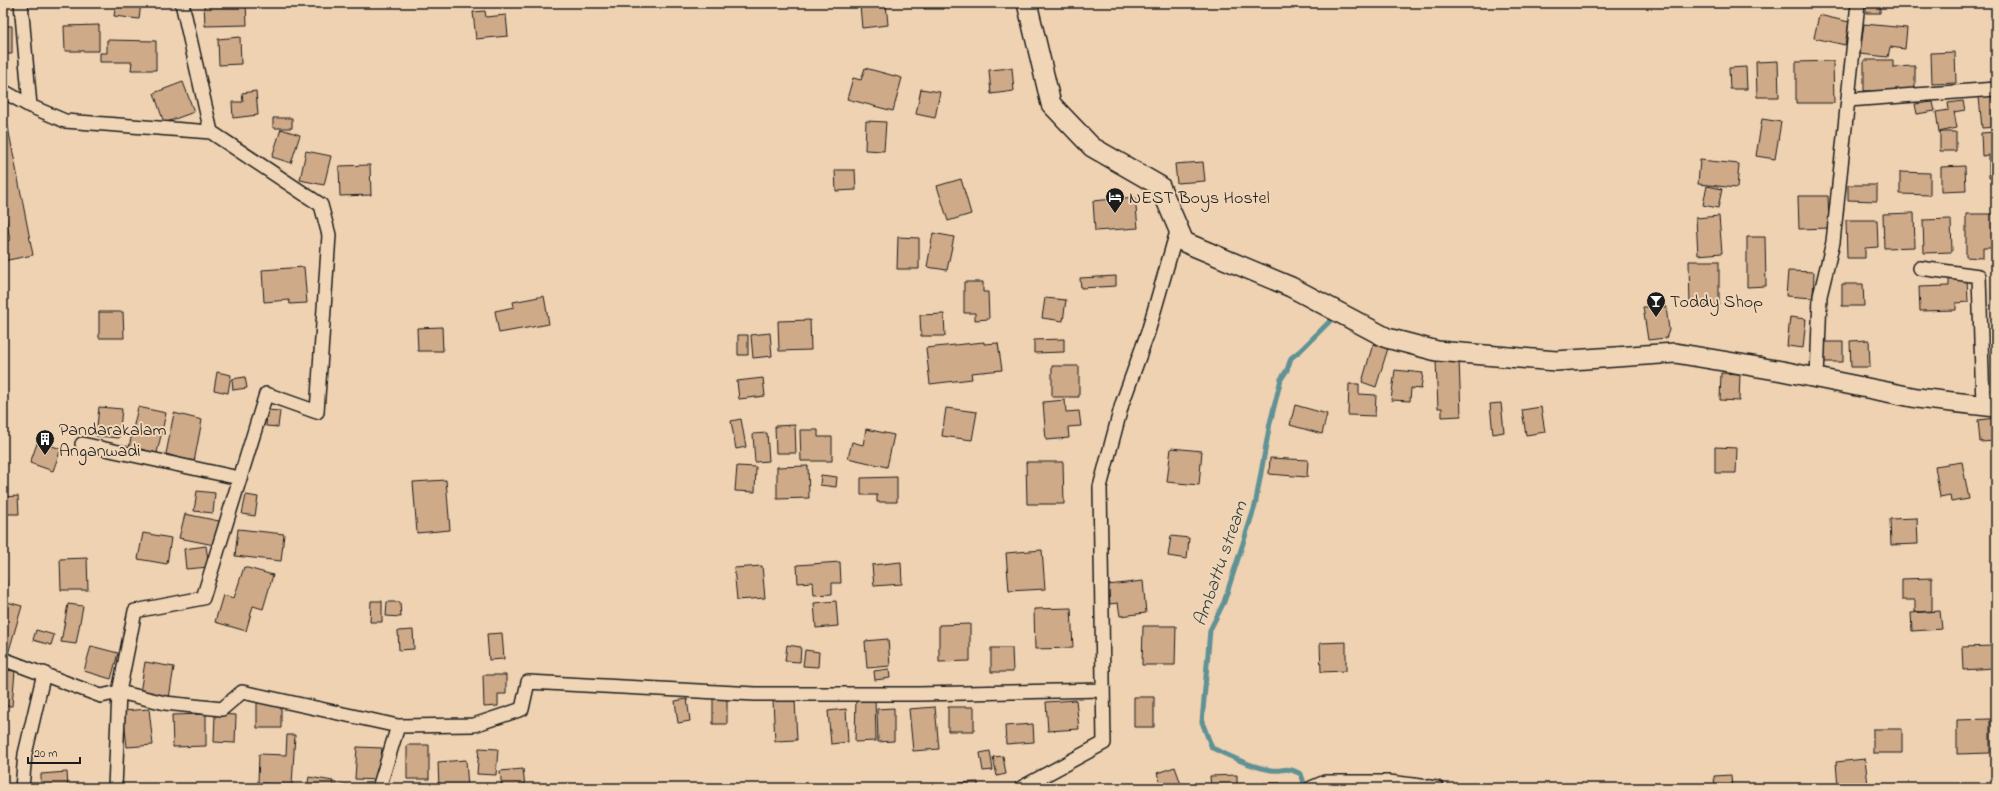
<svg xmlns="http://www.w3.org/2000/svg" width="1999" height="791" viewBox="0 0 1999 791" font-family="'Indie Flower',sans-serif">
  <rect width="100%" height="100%" fill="#efd2b1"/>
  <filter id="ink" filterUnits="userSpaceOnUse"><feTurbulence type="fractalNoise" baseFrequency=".025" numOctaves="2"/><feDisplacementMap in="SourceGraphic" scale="8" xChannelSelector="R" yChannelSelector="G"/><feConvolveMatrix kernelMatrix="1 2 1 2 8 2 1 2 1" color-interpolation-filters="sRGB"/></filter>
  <g filter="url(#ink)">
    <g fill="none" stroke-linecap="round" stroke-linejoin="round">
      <path stroke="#619295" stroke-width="5" d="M1303 788 1304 783 1301 774C1283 765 1286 772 1271 770 1251 767 1230 756 1212 748L1202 722 1210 630 1224 602 1255 506 1270 423 1281 379 1287 370 1291 358 1301 350 1330 321"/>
    </g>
    <path fill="#cfaa89" stroke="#1c1c1c" d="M116 3H141L139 19 114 16Z
      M204 3H246L247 25 205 26Z
      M886 3 888 25 862 28 860 5Z
      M923 3H943V9H924Z
      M1866 3H1880V13H1866Z
      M485 11 486 17 506 15 508 36 476 39 473 12Z
      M1819 15 1849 22 1845 45 1814 38Z
      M1864 24 1907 28 1905 49 1890 47 1888 57 1860 54Z
      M99 25V51H65L64 26Z
      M3 26H12V54H3Z
      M240 37 241 64 219 65 218 39Z
      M107 40 156 41V70H131L132 62H100V53H107Z
      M1955 52 1956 83 1932 84 1931 53Z
      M1864 60H1893V67L1915 66V90L1864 91Z
      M1778 61 1779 97H1757L1756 62Z
      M1833 61 1834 103H1796V62Z
      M1746 67 1747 89H1730L1729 68Z
      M865 68 902 78 893 111 847 99 853 78 861 80Z
      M1012 68 1014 91 991 94 989 70Z
      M183 82 194 112 164 123 154 93Z
      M921 89 940 92 935 118 916 114Z
      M256 91 258 115 233 118 232 102H243L242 93Z
      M1996 95V127L1982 128 1979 97Z
      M1963 101 1965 110 1954 112 1957 128 1939 132 1936 112 1949 110 1948 103Z
      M3 102 33 255 3 261V242L10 240 3 203Z
      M1933 102 1935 111 1917 114 1915 104Z
      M273 118H292V128H273Z
      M1762 119 1781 122 1775 159 1756 156Z
      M866 121 886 122 884 151 865 150Z
      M281 129 300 135 291 163 272 157Z
      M1940 132H1956V151H1940Z
      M1996 132V177L1989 178V155L1982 156 1981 133Z
      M306 151 331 156 324 185 300 180Z
      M1700 160 1739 164 1737 188 1698 184Z
      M1203 162 1205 181 1177 183 1175 164Z
      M370 165 371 195 340 196 339 166Z
      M1965 166 1966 191 1941 192V167Z
      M835 170H855L856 190 836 191Z
      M1900 172 1930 173V195L1900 194Z
      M961 179 971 214 948 221 937 186Z
      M1848 185H1877V201L1848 200Z
      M1707 186 1722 189 1718 208 1703 205Z
      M1798 196H1828L1829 228 1799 229Z
      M1135 197 1138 228 1095 231 1093 201Z
      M1914 213 1915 247 1884 248 1883 214Z
      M1966 214H1996V248H1983V258L1966 257Z
      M1719 216 1722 253 1698 255 1696 218Z
      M1951 219 1952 252 1924 253 1923 220Z
      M1846 220H1877L1878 247 1865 248V258H1847Z
      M933 233 954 237 947 270 927 267Z
      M898 237 919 238V269H897Z
      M1747 237H1765L1766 286 1747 287Z
      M1689 261H1719V305L1690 306Z
      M304 267 307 303 290 304 289 300 264 302 262 270Z
      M1788 271 1814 272 1813 298 1786 296Z
      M1116 276V286L1081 288 1080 278Z
      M1967 278 1968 302 1956 303V310L1920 311 1919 287 1949 286V279Z
      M964 282H983V292H988L989 319 975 320V313H964Z
      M1842 284H1863L1864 306H1842Z
      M1993 293H1996V309H1994Z
      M544 296 549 324 499 333 495 311 514 307 513 302Z
      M1045 298 1066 300 1063 321 1042 318Z
      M1643 307H1666L1669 330 1666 338 1648 340Z
      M99 312H123L124 338H99Z
      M944 314 945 336H921L920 315Z
      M1790 317 1806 319 1803 348 1787 346Z
      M810 320 811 350 779 351 778 321Z
      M442 327 443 351H418L417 328Z
      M770 333 772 356 753 358 751 335Z
      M738 335H748V355H738Z
      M1064 339V352L1034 353V340Z
      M1869 340 1870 367H1851L1850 341Z
      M984 342V344L998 343 1002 370 971 373 972 379 930 384 926 348Z
      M1824 342H1843V362H1824Z
      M1373 344 1388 348 1376 387 1362 382Z
      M1459 359 1461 416 1442 417V408H1438L1436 361Z
      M1052 366H1079V397H1052Z
      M1395 370 1423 373 1421 389 1411 388 1410 401 1391 400Z
      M217 372 231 375 228 393 214 390Z
      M1721 373 1740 374 1739 401 1720 400Z
      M245 377 247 388 233 390 232 379Z
      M763 378 765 396 739 399 737 381Z
      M1349 384H1359V394L1376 395 1375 416 1348 415Z
      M1065 400 1066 412 1079 411 1081 426 1068 427 1069 438 1046 440 1043 402Z
      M1501 403 1504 432 1493 434 1490 404Z
      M1295 405 1327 414 1322 434 1290 425Z
      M99 407 122 409 119 438 96 436Z
      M138 407 166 413 157 453 129 447Z
      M1541 407 1545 432 1526 435 1522 410Z
      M946 408 977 412 972 440 942 436Z
      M267 410 280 411 278 427 266 426Z
      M174 413 202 420 194 462 166 454Z
      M1996 418V441L1980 442 1978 420Z
      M741 419 746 447 736 449 731 421Z
      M795 425 796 453H776L775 426Z
      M866 429 894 435 887 467 848 458 852 442 863 445Z
      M800 430H818V437H832V461H801Z
      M767 433 769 461 755 462 753 434Z
      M38 441 61 449 53 471 30 463Z
      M1715 447 1737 448 1736 473H1715Z
      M1171 448 1202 451 1199 485 1167 482Z
      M1270 458 1308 460 1307 477 1269 474Z
      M1026 462H1063L1064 504H1027Z
      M1962 462 1969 499 1951 502 1950 495 1940 497 1935 466Z
      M737 466 756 467 755 492 735 491Z
      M808 466 809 498 777 499V467Z
      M821 475 837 477 836 487 820 485Z
      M897 477V502H877V495H861V478Z
      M446 480 450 530 417 533 413 482Z
      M197 491 215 493 213 513 194 511Z
      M246 495 258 497 255 516 242 514Z
      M18 496 19 514H3V497Z
      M185 514 219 521 214 545 179 538Z
      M1917 518 1918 544 1891 545 1890 519Z
      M238 529 284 534 281 561 235 556Z
      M143 533 171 538 167 564 138 559Z
      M1171 536 1189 538 1187 559 1168 556Z
      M206 546 209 567 186 569 184 549Z
      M1042 550 1045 589 1009 591 1006 553Z
      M87 558 88 590H61L60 559Z
      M3 559 7 586 3 587Z
      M840 562 841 583H832V594L814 595 813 582 798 583 797 565Z
      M901 562 902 584 874 586 872 565Z
      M762 566 765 598 737 600 734 568Z
      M244 567 273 575 263 609 253 606 246 631 215 622 223 595 234 598Z
      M1932 578V611L1915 612V600H1902V579Z
      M1143 581 1146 613 1120 616 1118 603 1110 604 1108 585Z
      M3 601 22 606 8 654 3 652Z
      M371 601H382V622H370Z
      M836 601 838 626 816 628 814 603Z
      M387 602H400L401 617 386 616Z
      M68 604 83 606 76 644 61 642Z
      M1071 608 1073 648 1035 649 1034 609Z
      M1940 611 1942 629 1912 631 1911 613Z
      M970 624V661L939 662V625Z
      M1143 626H1176L1175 665H1142Z
      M36 630 54 635 51 645 33 640Z
      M413 630 414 649 399 650 398 631Z
      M502 633 504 659 489 660 487 634Z
      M888 639 890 666 867 668 865 641Z
      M1346 642V671L1321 672 1320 643Z
      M787 645 801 647 800 662 785 661Z
      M91 646 118 653 111 679 84 671Z
      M1992 646 1993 668 1963 670 1962 647Z
      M991 648H1012L1013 672H991Z
      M805 650 819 652 818 667 803 666Z
      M145 662 174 667 169 698 140 693Z
      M889 669 890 678 875 680 874 671Z
      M3 670 15 671 12 706H3Z
      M483 675H506V694H498V706L484 707Z
      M713 693H727V724H713Z
      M856 696H875L876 741 855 742Z
      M1134 697H1154V727H1134Z
      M687 699 690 721 678 723 675 701Z
      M795 700 797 740 775 741 773 701Z
      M1076 700 1079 729 1048 731 1046 702Z
      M257 702H281V728H257Z
      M935 707 939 749 913 751 909 709Z
      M948 707H974V731H948Z
      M894 708V741L878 742 877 709Z
      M149 709 153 745 127 747 123 711Z
      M846 709 848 742 831 744 828 711Z
      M206 714V746L173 747 172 715Z
      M215 714 236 715 235 743 214 742Z
      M1990 719V753L1957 754V720Z
      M1033 724 1034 742 1006 744 1005 726Z
      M1873 729H1902V753H1873Z
      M287 735H295L292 785 258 783 259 754 286 755Z
      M407 745H429V779H407Z
      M357 747 382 748 379 780 355 779Z
      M479 748 498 749 496 775 477 774Z
      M990 751 993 770 983 771 980 753Z
      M1003 756 1006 774 997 776 993 757Z
      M1865 759 1868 785 1838 788 1836 762Z
      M466 760 468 788H439L438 762Z
      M1175 767 1181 784 1171 788H1162L1157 773Z
      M523 769 525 788H502L500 771Z
      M67 772 68 788H41V774Z
      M1237 775V788H1211L1210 776Z
      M1731 775 1732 788H1715L1714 776Z
      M309 777 333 781 332 788H307Z
      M978 782V788H953V783Z
      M255 783 275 785V788H255Z
      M336 783 364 788H335Z
      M1263 783H1280V788H1263Z
      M98 785V788H77V786Z"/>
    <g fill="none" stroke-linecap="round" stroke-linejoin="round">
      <g stroke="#1c1c1c" stroke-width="16">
        <path id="street" d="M21 3 30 106
          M3 91 30 106 65 121 211 132
          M1848 100 1996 89
          M1920 268 1979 276 1983 405
          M1817 378 1820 296 1833 242 1858 3
          M82 444 239 478
          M3 659 101 696 119 692 165 703 222 709 242 692 398 726 474 725 522 709 528 682 755 694H919L1103 690
          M22 788 25 754 44 673
          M115 788 119 692 135 611 203 598 266 394 317 412 329 235 321 205 211 132 182 3
          M379 788 398 726
          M1021 788 1104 743 1100 487 1122 404 1148 332 1178 228
          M1311 788 1325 782H1389L1437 788"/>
      </g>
      <g stroke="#1c1c1c" stroke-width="22">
        <path id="secondary" d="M1027 3 1051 104 1092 147 1160 186 1184 242 1291 287 1387 338 1437 351 1556 361 1675 353 1782 371 1917 398 1996 407"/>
      </g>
      <use href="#street" stroke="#f0d6b7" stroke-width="13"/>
      <use href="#secondary" stroke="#f0d6b7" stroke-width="19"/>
    </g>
  </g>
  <defs>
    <g id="hotel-pin" transform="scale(1)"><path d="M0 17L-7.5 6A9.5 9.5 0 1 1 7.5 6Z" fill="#1c1c1c" stroke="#f0d6b7"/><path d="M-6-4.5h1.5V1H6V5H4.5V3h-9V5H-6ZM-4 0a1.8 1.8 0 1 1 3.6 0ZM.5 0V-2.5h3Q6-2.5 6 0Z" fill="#fff"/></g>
    <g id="bar-pin" transform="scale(1)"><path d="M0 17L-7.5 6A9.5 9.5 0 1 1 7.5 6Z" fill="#1c1c1c" stroke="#f0d6b7"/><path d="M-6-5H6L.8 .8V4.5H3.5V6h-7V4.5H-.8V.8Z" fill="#fff"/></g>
    <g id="building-pin" transform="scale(1)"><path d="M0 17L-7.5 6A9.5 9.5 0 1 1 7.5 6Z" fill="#1c1c1c" stroke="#f0d6b7"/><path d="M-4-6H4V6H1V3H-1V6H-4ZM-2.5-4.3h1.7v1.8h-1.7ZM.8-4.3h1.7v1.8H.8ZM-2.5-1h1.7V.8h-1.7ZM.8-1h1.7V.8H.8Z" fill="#fff"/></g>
  </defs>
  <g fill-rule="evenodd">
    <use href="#hotel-pin" x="1115" y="197"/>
    <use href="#bar-pin" x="1656" y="301"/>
    <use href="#building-pin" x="45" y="439"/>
  </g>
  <g text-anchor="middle" stroke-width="4" stroke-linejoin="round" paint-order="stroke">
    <g font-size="18" fill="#1c1c1c" stroke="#f0d6b7" text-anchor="start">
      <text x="1129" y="203">NEST Boys Hostel</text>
      <text x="1670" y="307">Toddy Shop</text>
      <text x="59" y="435">Pandarakalam<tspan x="59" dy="21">Anganwadi</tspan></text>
    </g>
    <g font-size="19" font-style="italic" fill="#334344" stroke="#f0d6b7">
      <text transform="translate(1219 563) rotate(-71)" y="7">Ambattu stream</text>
    </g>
  </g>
  <rect width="1999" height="791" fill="none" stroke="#f0d6b7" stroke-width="16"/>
  <rect x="8" y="8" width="1983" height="775" fill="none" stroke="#1c1c1c" stroke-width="1.5" filter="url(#ink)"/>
  <path d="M28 757v6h52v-6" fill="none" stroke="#1c1c1c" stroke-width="2"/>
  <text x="34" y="757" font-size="12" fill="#1c1c1c" stroke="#f0d6b7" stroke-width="3" paint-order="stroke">20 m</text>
</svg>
